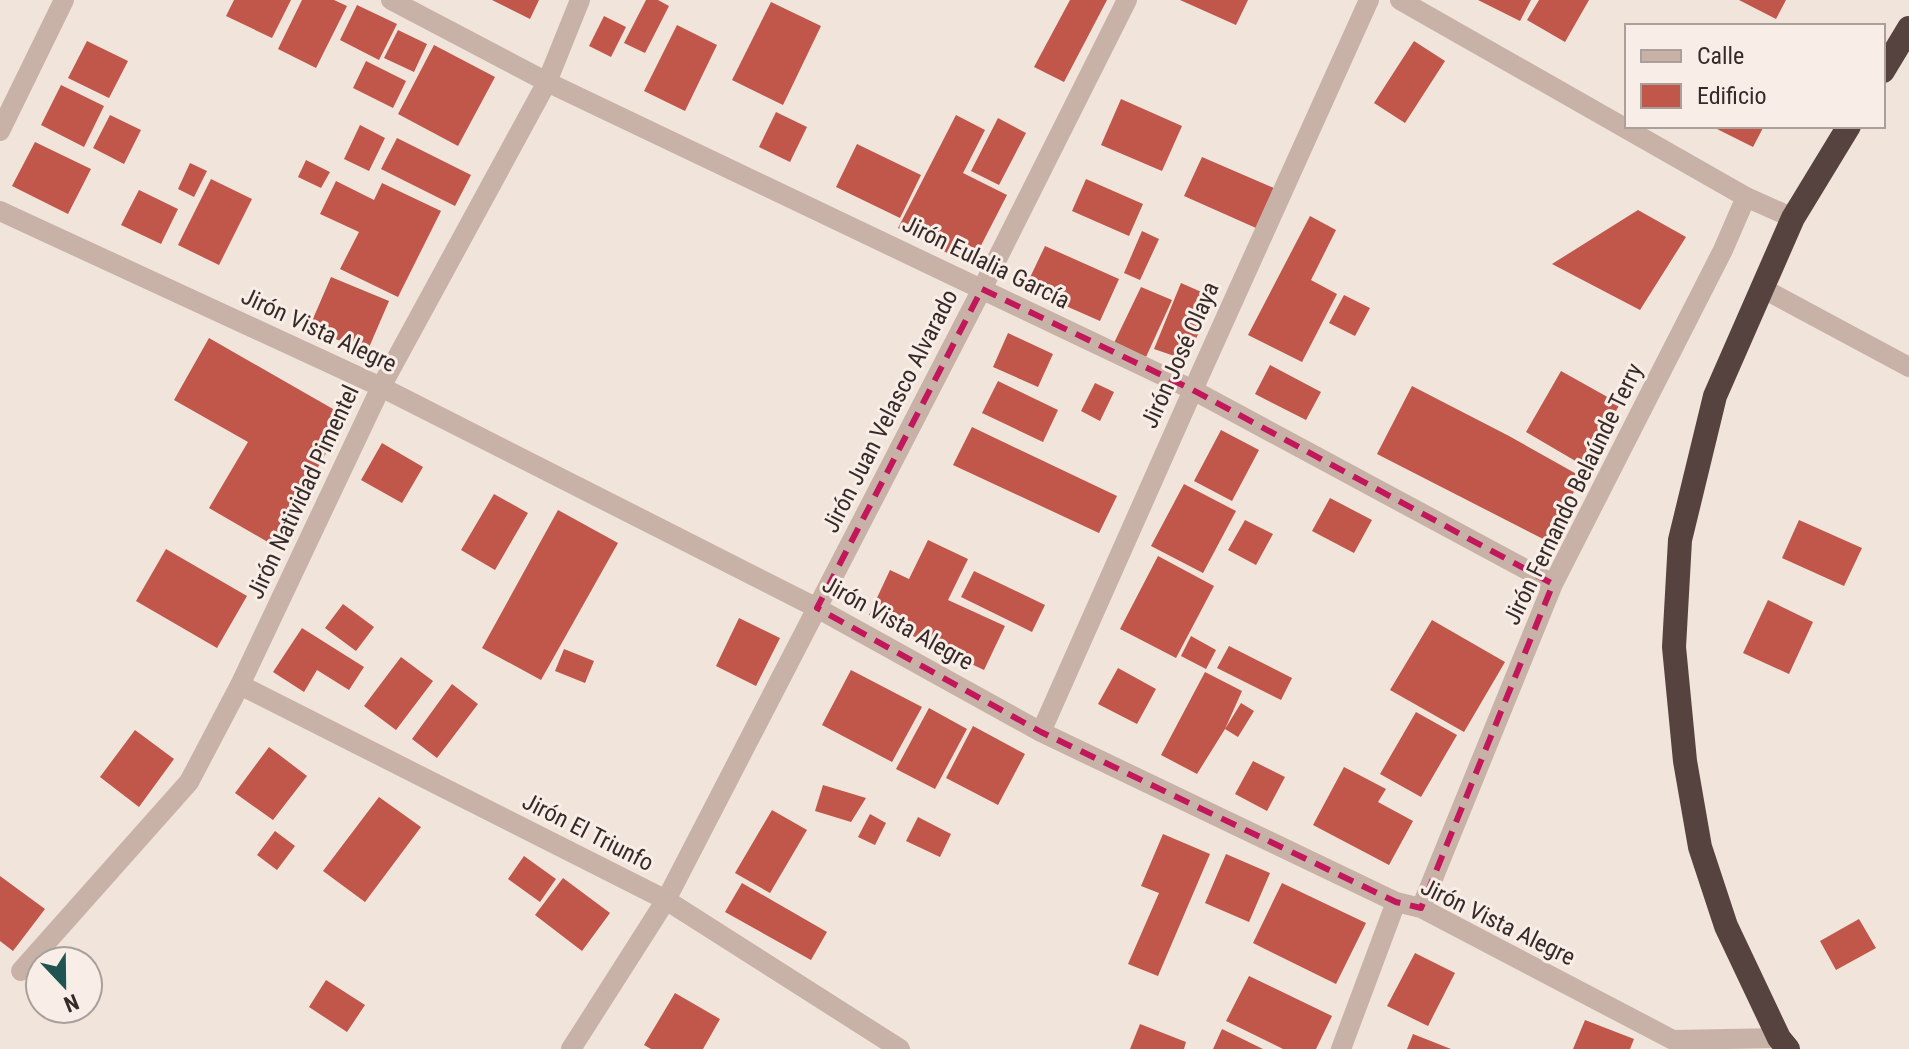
<svg xmlns="http://www.w3.org/2000/svg" width="1909" height="1049" viewBox="0 0 1909 1049" font-family="'Roboto Condensed',sans-serif">
  <rect width="100%" height="100%" fill="#f0e4db"/>
  <path fill="#c0574a" d="M234 0H291L272 38 226 16Z
    M302 0H334L347 6 316 68 278 49Z
    M492 0H539L530 19Z
    M646 0H658L669 6 645 53 624 43Z
    M1070 0H1107L1064 82 1034 67Z
    M1180 0H1248L1236 25Z
    M1478 0H1531L1520 21Z
    M1539 0H1589L1565 42 1527 20Z
    M1739 0H1786L1776 19Z
    M771 2 821 26 783 105 732 80Z
    M357 5 397 24 379 60 340 40Z
    M604 16 626 27 611 57 589 46Z
    M677 25 717 45 685 111 644 91Z
    M398 30 427 44 414 72 384 58Z
    M87 41 128 61 109 98 68 78Z
    M1414 41 1445 61 1405 123 1374 103Z
    M434 45 495 77 458 146 398 114Z
    M366 61 406 81 393 108 353 88Z
    M61 85 104 106 84 147 41 125Z
    M1121 99 1182 126 1162 171 1101 145Z
    M776 112 807 127 790 162 759 147Z
    M110 115 141 130 124 164 93 148Z
    M956 115 985 130 963 173 1007 195 971 265 898 228Z
    M998 118 1026 133 999 185 971 171Z
    M360 125 385 138 369 171 344 159Z
    M1711 126H1764L1753 147Z
    M397 138 471 175 455 206 381 169Z
    M35 142 91 169 68 214 12 186Z
    M857 144 921 175 900 218 836 187Z
    M1202 157 1274 188 1256 228 1184 196Z
    M306 160 330 172 321 188 298 177Z
    M190 163 207 171 194 197 178 189Z
    M211 179 252 199 219 265 178 245Z
    M1086 179 1143 204 1129 236 1072 211Z
    M336 181 374 200 382 183 441 211 398 297 340 269 359 232 320 214Z
    M139 190 178 209 161 244 121 225Z
    M1638 210 1686 237 1640 310 1552 264Z
    M1310 216 1336 230 1311 280 1337 294 1302 362 1248 335Z
    M1142 231 1159 239 1140 280 1124 273Z
    M1045 246 1119 279 1100 321 1025 288Z
    M331 277 389 301 367 352 309 328Z
    M1181 283 1215 298 1186 360 1154 349Z
    M1141 287 1172 300 1146 357 1114 343Z
    M1344 295 1370 308 1355 336 1329 323Z
    M1008 333 1053 354 1038 387 993 367Z
    M209 338 347 417 273 545 209 508 248 442 174 400Z
    M1270 365 1321 392 1306 420 1255 394Z
    M1561 371 1620 404 1584 466 1526 432Z
    M998 381 1058 410 1043 442 982 413Z
    M1095 383 1114 392 1100 421 1081 411Z
    M1412 386 1509 436 1582 477 1547 541 1377 454Z
    M972 427 1117 496 1099 533 953 465Z
    M1221 430 1259 450 1232 501 1194 481Z
    M382 443 423 467 402 503 361 480Z
    M1184 484 1236 511 1203 573 1151 546Z
    M494 494 528 513 495 570 461 550Z
    M1330 498 1372 520 1354 553 1312 531Z
    M558 510 618 543 541 680 482 648Z
    M1245 520 1273 534 1256 565 1228 550Z
    M1799 520 1862 548 1844 586 1782 558Z
    M928 540 968 559 948 600 1005 626 984 670 869 615 890 570 909 579Z
    M166 549 247 596 217 648 136 601Z
    M1158 556 1214 586 1176 658 1120 629Z
    M974 571 1045 605 1032 632 961 597Z
    M1768 600 1813 622 1789 674 1743 653Z
    M343 604 374 627 356 651 325 628Z
    M739 618 780 638 756 686 716 666Z
    M1432 620 1505 662 1464 732 1390 690Z
    M302 628 364 667 349 690 317 670 304 692 273 672Z
    M1191 636 1216 650 1206 669 1181 656Z
    M1229 646 1292 678 1281 700 1217 668Z
    M564 649 594 661 585 683 555 671Z
    M401 657 433 681 396 730 364 706Z
    M1118 668 1156 689 1137 724 1098 704Z
    M851 670 922 707 892 762 822 725Z
    M1205 672 1242 691 1225 729 1197 774 1161 755Z
    M452 684 478 704 437 758 412 739Z
    M1241 703 1254 711 1238 737 1225 729Z
    M929 708 967 729 935 789 896 769Z
    M1416 712 1457 735 1421 797 1380 774Z
    M973 726 1025 754 998 805 946 778Z
    M135 730 174 759 139 807 100 777Z
    M269 747 307 776 273 820 235 793Z
    M1253 761 1285 777 1267 811 1235 794Z
    M1344 767 1386 789 1378 802 1413 821 1389 865 1313 825Z
    M823 785 866 798 851 822 815 811Z
    M379 797 421 827 365 902 323 871Z
    M772 810 807 830 770 893 735 873Z
    M870 814 886 823 875 845 858 837Z
    M918 817 951 834 940 857 906 841Z
    M275 831 295 846 277 870 257 855Z
    M1163 834 1210 854 1158 976 1128 964 1159 893 1141 886Z
    M1226 854 1270 873 1249 922 1205 903Z
    M524 856 556 879 540 902 508 879Z
    M0 876 45 909 13 951 0 941Z
    M563 878 610 913 582 951 535 915Z
    M742 883 827 932 811 960 725 912Z
    M1282 883 1366 923 1336 984 1253 943Z
    M1859 919 1876 948 1836 970 1820 941Z
    M1415 953 1455 973 1428 1026 1387 1006Z
    M1249 976 1332 1016 1316 1049H1283L1226 1021Z
    M326 980 365 1005 347 1032 309 1007Z
    M675 993 720 1019 703 1049H651L644 1045Z
    M1585 1020 1634 1039 1630 1049H1573Z
    M1140 1024 1186 1042 1184 1049H1130Z
    M1222 1029 1263 1049H1213Z
    M1413 1034 1451 1049H1407Z"/>
  <g fill="none" stroke-linecap="round" stroke-linejoin="round">
    <path stroke="#c8b2a8" stroke-width="20" d="M391 0 547 82 1193 390 1553 584
      M1400 0 1746 197 1793 218
      M0 131 64 0
      M0 211 381 387 817 608 1041 732 1396 902 1421 908 1673 1040 1779 1038
      M1762 288 1909 367
      M240 685 666 900 900 1049
      M1041 732 1193 390 1369 0
      M1421 908 1553 584 1723 250 1746 197
      M21 971 189 782 240 685 381 387 547 82 580 0
      M571 1049 666 900 982 289 1127 0
      M1341 1049 1396 902"/>
    <path stroke="#56433f" stroke-width="24" d="M1883 71 1909 28
      M1788 1049 1779 1038 1726 926 1700 847 1685 761 1674 647 1680 540 1715 396 1793 218 1849 126"/>
  </g>
  <path fill="none" stroke="#c2185b" stroke-width="6" stroke-dasharray="16 10" stroke-linejoin="round" d="M982 289 1193 390 1553 584 1421 908 1396 902 1041 732 817 608Z"/>
  <g text-anchor="middle" stroke-width="6" stroke-linejoin="round" paint-order="stroke">
    <g font-size="24" fill="#352a28" stroke="#f8eee7">
      <text transform="translate(986 262) rotate(26)" y="8">Jirón Eulalia García</text>
      <text transform="translate(319 330) rotate(25)" y="8">Jirón Vista Alegre</text>
      <text transform="translate(1180 355) rotate(-66)" y="8">Jirón José Olaya</text>
      <text transform="translate(890 411) rotate(-63)" y="8">Jirón Juan Velasco Alvarado</text>
      <text transform="translate(303 492) rotate(-65)" y="8">Jirón Natividad Pimentel</text>
      <text transform="translate(1573 494) rotate(-64)" y="8">Jirón Fernando Belaúnde Terry</text>
      <text transform="translate(898 623) rotate(29)" y="8">Jirón Vista Alegre</text>
      <text transform="translate(588 832) rotate(27)" y="8">Jirón El Triunfo</text>
      <text transform="translate(1498 922) rotate(26)" y="8">Jirón Vista Alegre</text>
    </g>
  </g>
  <rect x="1625" y="24" width="260" height="104" fill="#f8eee7" stroke="#aaa09b" stroke-width="2"/>
  <rect x="1641" y="50" width="40" height="12" fill="#c8b2a8" stroke="#aaa09b" stroke-width="2"/>
  <text x="1697" y="64" font-size="24" fill="#352a28">Calle</text>
  <rect x="1641" y="84" width="40" height="24" fill="#c0574a" stroke="#aaa09b" stroke-width="2"/>
  <text x="1697" y="104" font-size="24" fill="#352a28">Edificio</text>
  <g transform="translate(64 985) rotate(158)"><circle r="38" fill="#f8eee7" stroke="#aaa09b" stroke-width="2"/>
  <path d="M0-6L14 30L0 20L-14 30Z" fill="#1f5451"/>
  <text y="-12" font-size="22" font-weight="bold" text-anchor="middle" fill="#352a28">N</text>
  </g>
</svg>
